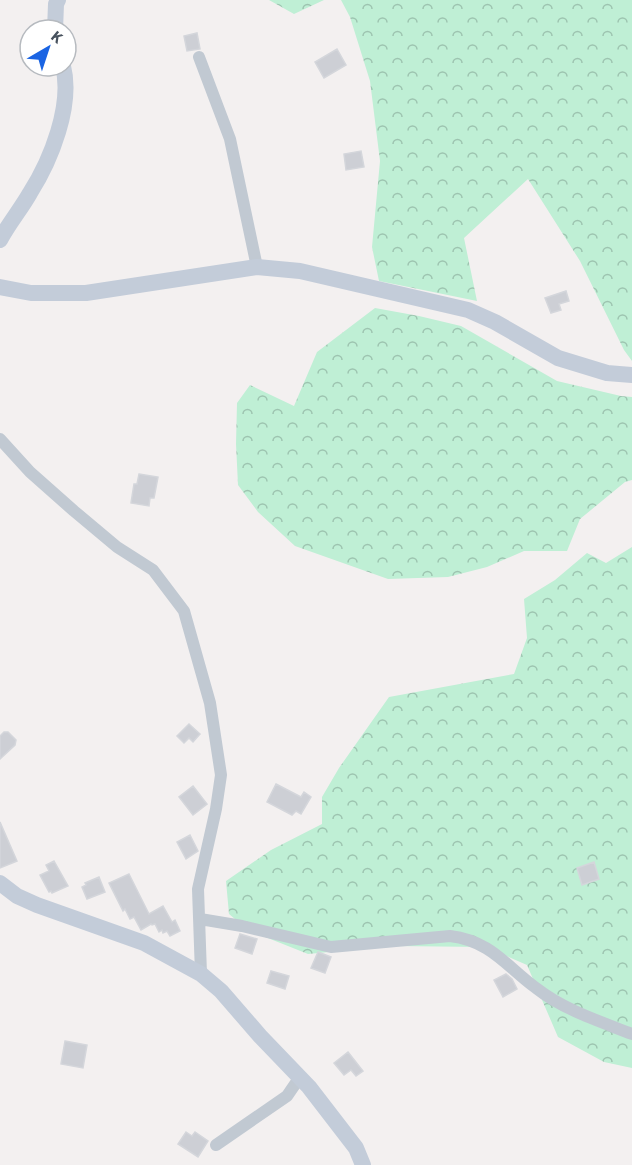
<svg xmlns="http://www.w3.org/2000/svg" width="632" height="1165" viewBox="0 0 632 1165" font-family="'Source Sans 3',sans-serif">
  <defs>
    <pattern id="forest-crowns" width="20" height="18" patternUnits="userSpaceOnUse" patternTransform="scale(1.5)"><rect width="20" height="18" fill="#bfefd5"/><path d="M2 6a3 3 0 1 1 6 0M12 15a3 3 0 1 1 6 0" fill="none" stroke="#9dc4b0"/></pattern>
  </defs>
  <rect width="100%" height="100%" fill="#f3f0f0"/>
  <path fill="url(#forest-crowns)" d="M269 0H324L294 14Z
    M341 0H632V361L624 350 580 261 528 179 464 238 477 301 379 281 372 247 380 161 370 81 350 17Z
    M375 308 419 316 461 326 557 381 621 396 632 397V480L625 482 580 519 567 551H524L487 567 448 577 388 579 295 546 258 512 238 485 236 444 237 403 250 385 294 406 317 352Z
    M632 547V1068L604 1062 558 1037 527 965 486 947 392 946 308 954 248 930 229 914 226 881 271 850 322 824V797L339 768 389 697 514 674 527 638 524 599 555 580 587 553 606 563Z"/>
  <path fill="#cdcfd5" stroke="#d4d6db" stroke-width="1.5" d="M197 33 200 49 187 51 184 36Z
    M337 49 346 65 324 78 315 62Z
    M361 151 364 167 346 170 344 154Z
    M566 291 569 301 559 304 561 310 551 313 545 298Z
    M139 474 158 477 154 498H150L149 506 131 503 134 484H137Z
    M189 724 200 734 193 742 189 738 184 743 177 736Z
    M4 732H8L16 740 15 745 0 759V736Z
    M276 784 301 797 304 792 311 797 301 814 296 811 292 815 267 802Z
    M193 786 207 804 193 815 179 797Z
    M0 822 17 861 0 868Z
    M190 835 198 851 186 859 177 842Z
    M54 861 68 886 52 893 51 891 49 892 40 875 49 871 46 865Z
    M594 862 599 879 582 885 577 868Z
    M129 874 149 914 163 906 172 922 175 920 180 931 170 936 167 931 163 933 162 930 159 932 155 924 152 925 151 924 141 930 134 917 130 919 125 909 123 911 109 883Z
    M99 877 105 892 87 899 82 887 86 885 85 883Z
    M240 934 257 939 252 954 235 948Z
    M318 952 331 957 325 973 311 968Z
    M271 971 289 976 285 989 267 983Z
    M506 974 512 979 517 989 503 997 494 980Z
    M65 1041 87 1045 83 1068 61 1064Z
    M348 1052 363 1071 356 1076 351 1070 344 1075 334 1063Z
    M186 1132 192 1136 195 1132 208 1141 198 1157 178 1144Z"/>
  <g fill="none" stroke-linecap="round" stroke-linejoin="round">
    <path stroke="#c1c9d2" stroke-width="12" d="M199 57 230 139 257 267
      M0 439 30 472 74 511 117 547 153 570 184 611 210 703 221 775 216 809 198 889 201 974
      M200 919 242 926 331 947 450 936C491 941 506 966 536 988 564 1010 599 1021 632 1034
      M216 1145 287 1096 300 1077"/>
    <path stroke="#c3ccd9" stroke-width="16" d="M55 30 56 4 58 0
      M0 240C9 223 21 209 30 193 51 160 73 105 63 66
      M0 287 31 293H86L257 267 300 271 468 310 495 322 558 358 607 373 632 375
      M0 883 17 896 37 905 144 943 201 974 221 991 260 1036 309 1087 356 1148 363 1165"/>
  </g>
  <g transform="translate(48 48) rotate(39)"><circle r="28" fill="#ffffff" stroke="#b6babf" stroke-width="1.5"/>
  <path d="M0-4.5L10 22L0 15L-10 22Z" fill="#1a64e3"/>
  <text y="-9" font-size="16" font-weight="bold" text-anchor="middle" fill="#48525e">K</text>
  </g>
</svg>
